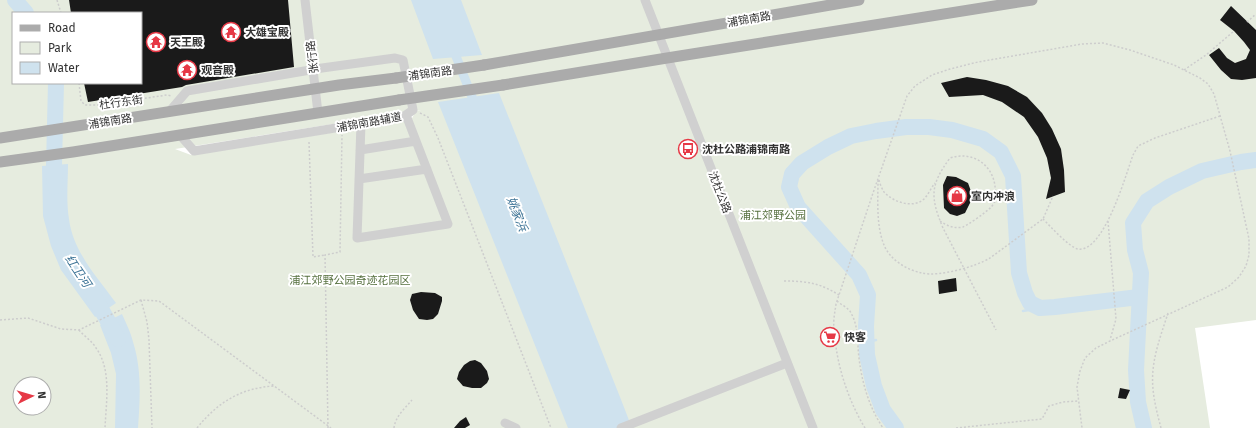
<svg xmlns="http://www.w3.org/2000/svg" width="1256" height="428" viewBox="0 0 1256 428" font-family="'Fira Sans','Noto Sans SC',sans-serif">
  <rect width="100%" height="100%" fill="#fff"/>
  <path fill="#e6ecdf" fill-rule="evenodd" d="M0 0H1256V320L1195 328 1210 428H0ZM13 13H141V83H13ZM421 110 416 111 411 120 191 155 175 149ZM20 384H44V408H20Z"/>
  <path fill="#cfe2ee" d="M411 0H461L482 55 433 59Z
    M499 93 620 397 632 428H568L438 102Z
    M68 164C68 182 66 201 69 219 73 252 98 278 116 303L95 317 61 270 51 246 43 216 42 166Z
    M122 314C126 323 131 333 133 342 142 370 140 399 138 428H115L116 374 111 353 100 325Z"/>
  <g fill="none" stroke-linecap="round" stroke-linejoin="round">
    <path stroke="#cfe2ee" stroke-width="2.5" d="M1023 311 1040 308
      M867 342 876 340"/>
    <path stroke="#cfe2ee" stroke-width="9" d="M452 46 476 107"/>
    <path stroke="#cfe2ee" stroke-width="16" d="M15 0 26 13
      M55 187 54 165 56 83
      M92 293 118 339
      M896 428 883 410 874 386 867 355 866 326 868 295 859 275 798 207 789 187 792 174 802 163 828 147 851 136 876 131 906 127H929L952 130 983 139 1001 152 1013 176 1019 273 1025 293 1030 303 1040 308 1055 307 1139 297
      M1144 428 1138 402 1136 370 1141 273 1135 250 1133 223 1147 201 1169 187 1202 171 1241 162 1256 160"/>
  </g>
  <path fill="#1a1a1a" d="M69 0H288L294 67 186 85 182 87 88 102 84 83H141V13H71Z
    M1231 6 1256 30V78L1242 80 1231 79 1221 70 1209 55 1219 48 1227 58 1235 63 1246 59 1250 50 1244 42 1234 31 1220 20Z
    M967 77 986 80 1008 86 1027 97 1042 113 1052 129 1061 149 1064 170 1065 192 1046 199 1051 178 1047 158 1038 137 1024 117 1002 102 983 95 949 97 941 83Z
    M947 176 956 177 968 183 972 194 971 201 965 213 957 216 950 214 944 208 943 185Z
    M956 278 957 291 939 294 938 281Z
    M421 292 435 293 442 297V301L438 314 433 319 427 320 419 319 413 310 410 300 412 294Z
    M475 360 481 363 487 371 489 379 487 383 481 388H472L463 386 457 379 459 372 464 365 470 361Z
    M1120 388 1130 390 1126 399 1118 398Z
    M466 417 470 425 465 428H454L460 421Z"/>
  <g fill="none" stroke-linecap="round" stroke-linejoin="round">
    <path stroke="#cdcdcd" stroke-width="1.5" stroke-dasharray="2 2" stroke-linecap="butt" d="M57 0 61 13
      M1247 22 1256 14
      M1184 70 1206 55 1234 31
      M79 83 81 101 85 105H99L167 95 172 96
      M420 113 428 117 438 138 551 428
      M309 142 313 257 325 255
      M878 180C878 201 876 225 884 245 890 260 907 270 922 273 939 277 975 267 990 258L1043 219 1053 196
      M879 180C880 184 882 189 884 192 893 202 913 209 924 199 928 195 931 188 935 183
      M1043 219C1050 226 1070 248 1078 249 1104 253 1126 174 1133 155L1138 146 1155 138 1220 116
      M940 221C947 226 955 229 963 227 968 225 985 213 989 209 992 207 995 202 996 199 997 195 995 190 995 186 992 163 971 151 950 158 930 185 930 197 943 228L996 330
      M1108 221 1116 319 1110 340
      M784 281C807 281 820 283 839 295
      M141 300 147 322 149 340 152 428
      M837 301C841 305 849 308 851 313 859 327 857 343 859 358 862 383 869 407 883 428
      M0 320 28 318 61 329 79 330 141 300 159 301 331 428
      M79 330C84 336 92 341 96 348 112 370 106 403 105 428
      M197 428C218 402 241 388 274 386
      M328 428 325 255 340 252 342 135
      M394 428C395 417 405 408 412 400
      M865 428C847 398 836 363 834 328 833 320 835 312 836 304L873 193 907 96 915 86 932 75 950 69 978 62 1082 44 1103 43 1130 50 1174 65 1200 78 1208 84 1214 94 1230 151 1249 239V255L1246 266 1239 277 1228 287 1110 341 1096 348 1085 358 1080 371 1077 387 1082 428
      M956 428 1042 419 1049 406 1063 402 1078 401
      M1161 428C1156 409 1151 390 1153 370 1155 350 1162 332 1168 313"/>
    <path stroke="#d0d0d0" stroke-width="9" d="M305 0 318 113
      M645 0 813 428
      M169 112 187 91 322 68 395 58 403 60 413 110 403 117 194 151 180 135
      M361 124 357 238 448 224 406 115
      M360 150 416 141
      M359 179 427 169
      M505 423 516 428
      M621 428 787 363"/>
    <path stroke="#ababab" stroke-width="11" d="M484 65 859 0
      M503 85 667 58 1032 0
      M0 138 339 85 396 78
      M0 162 73 152 399 100"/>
    <path stroke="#ababab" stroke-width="11" d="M396 78 484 65
      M399 100 503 85"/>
  </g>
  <defs>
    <g id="temple-ring" transform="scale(1)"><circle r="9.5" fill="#fff" stroke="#e63946" stroke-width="1.5"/><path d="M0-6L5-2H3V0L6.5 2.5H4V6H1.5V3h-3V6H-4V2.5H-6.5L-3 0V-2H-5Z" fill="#e63946"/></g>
    <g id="bus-ring" transform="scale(1)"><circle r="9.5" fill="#fff" stroke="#e63946" stroke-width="1.5"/><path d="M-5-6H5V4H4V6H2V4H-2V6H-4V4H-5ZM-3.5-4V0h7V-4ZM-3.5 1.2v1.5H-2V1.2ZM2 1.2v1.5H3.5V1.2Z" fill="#e63946"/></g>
    <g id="shop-ring" transform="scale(1)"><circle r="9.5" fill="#fff" stroke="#e63946" stroke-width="1.5"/><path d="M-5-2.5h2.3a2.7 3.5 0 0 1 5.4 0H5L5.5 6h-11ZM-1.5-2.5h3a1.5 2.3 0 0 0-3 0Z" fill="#e63946"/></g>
    <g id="supermarket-ring" transform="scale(1)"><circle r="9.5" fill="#fff" stroke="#e63946" stroke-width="1.5"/><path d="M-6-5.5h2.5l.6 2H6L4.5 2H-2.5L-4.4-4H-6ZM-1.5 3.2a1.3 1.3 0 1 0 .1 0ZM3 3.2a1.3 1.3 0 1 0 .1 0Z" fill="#e63946"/></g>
  </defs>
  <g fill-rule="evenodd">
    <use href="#temple-ring" x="231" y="32"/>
    <use href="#temple-ring" x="156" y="42"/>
    <use href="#temple-ring" x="187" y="70"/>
    <use href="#bus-ring" x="688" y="149"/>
    <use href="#shop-ring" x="957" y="196"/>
    <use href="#supermarket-ring" x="830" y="337"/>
  </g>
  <g text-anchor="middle" stroke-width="4" stroke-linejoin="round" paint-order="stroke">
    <g font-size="11" fill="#333" stroke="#fff">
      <text transform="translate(749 19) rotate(-10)" y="4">浦锦南路</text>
      <text transform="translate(312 57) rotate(-97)" y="4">张行路</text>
      <text transform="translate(430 73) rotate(-8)" y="4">浦锦南路</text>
      <text transform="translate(121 102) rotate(-8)" y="4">杜行东街</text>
      <text transform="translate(110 121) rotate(-9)" y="4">浦锦南路</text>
      <text transform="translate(369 122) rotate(-10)" y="4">浦锦南路辅道</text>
      <text transform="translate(720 192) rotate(69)" y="4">沈杜公路</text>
    </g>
    <g font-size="11" font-weight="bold" fill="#333" stroke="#fff" text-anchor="start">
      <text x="245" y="36">大雄宝殿</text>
      <text x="170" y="46">天王殿</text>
      <text x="201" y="74">观音殿</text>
      <text x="702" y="153">沈杜公路浦锦南路</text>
      <text x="971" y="200">室内冲浪</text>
      <text x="844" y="341">快客</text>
    </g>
    <g font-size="11" fill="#56703f" stroke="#fff">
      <text x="773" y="219">浦江郊野公园</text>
      <text x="350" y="284">浦江郊野公园奇迹花园区</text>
    </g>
    <g font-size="12" font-style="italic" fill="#3f7597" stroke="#fff">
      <text transform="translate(517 214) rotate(69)" y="4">姚家浜</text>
      <text transform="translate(78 271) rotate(56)" y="4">红卫河</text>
    </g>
  </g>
  <rect x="12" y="12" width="130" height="72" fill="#ffffff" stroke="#adadad"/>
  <rect x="20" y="25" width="20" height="6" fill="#ababab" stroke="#adadad"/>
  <text x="48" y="32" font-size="12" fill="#333333">Road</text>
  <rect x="20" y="42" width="20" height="12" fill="#e6ecdf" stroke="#adadad"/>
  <text x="48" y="52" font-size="12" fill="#333333">Park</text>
  <rect x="20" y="62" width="20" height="12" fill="#cfe2ee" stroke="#adadad"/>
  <text x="48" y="72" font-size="12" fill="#333333">Water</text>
  <g transform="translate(32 396) rotate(85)"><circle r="19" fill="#ffffff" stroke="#adadad"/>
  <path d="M0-3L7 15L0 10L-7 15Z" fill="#e63946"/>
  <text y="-6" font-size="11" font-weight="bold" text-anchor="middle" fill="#333333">N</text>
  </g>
</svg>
